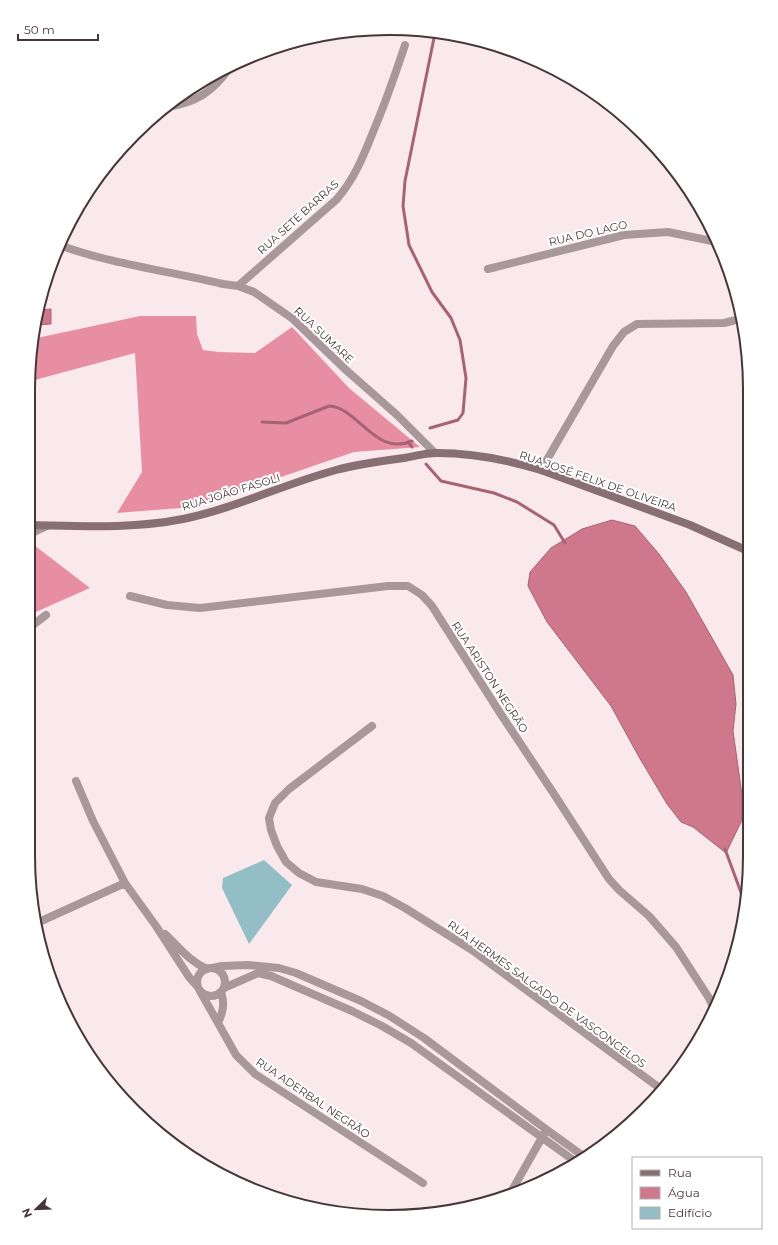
<svg xmlns="http://www.w3.org/2000/svg" width="778" height="1245" viewBox="0 0 778 1245" font-family="Montserrat,sans-serif">
  <rect width="100%" height="100%" fill="#fae9ec"/>
  <path fill="#e88ea2" d="M140 316H196L197 334 203 350 219 352 255 353 292 327 349 388 420 447 354 452 193 507 117 513 142 472 135 353 31 381V342L32 339Z
    M30 542 90 588 29 615Z"/>
  <path fill="#cf788c" stroke="#a66473" d="M51 309V324L36 325 40 310Z
    M612 520 635 526 659 554 686 592 733 675 736 704 733 731 742 795V820L726 853 693 827 681 822 667 804 639 757 611 706 547 622 528 586 530 572 551 548 582 529Z"/>
  <g fill="none" stroke-linecap="round" stroke-linejoin="round">
    <path stroke="#a66473" stroke-width="3" d="M262 422 286 423 329 406C358 407 375 457 412 441
      M430 428 458 420 463 413 466 378 460 340 451 318 432 292 409 245 403 206 405 181 435 33
      M408 442 412 447
      M426 464 441 481 494 493 517 502 554 525 565 543
      M725 849 746 906"/>
  </g>
  <path fill="#94bec5" d="M264 860 292 885 249 944 222 888 223 878Z"/>
  <g fill="none" stroke-linecap="round" stroke-linejoin="round">
    <path stroke="#a9989b" stroke-width="8" d="M166 107C196 103 214 91 230 67
      M59 245C111 264 168 271 223 284L238 286 254 292 293 319 346 370 397 415 435 453
      M488 269 624 235 668 232 717 242
      M238 286 336 200C354 180 363 157 373 132 385 104 395 75 405 45
      M541 470 613 346 624 332 637 324 724 323 740 319
      M30 534 47 526
      M130 596 167 605 200 608 388 586H408L422 595 432 606 502 716 554 794 609 879 619 890 649 916 676 947 709 998 714 1009
      M29 628 46 615
      M372 726 289 789 275 803 269 818 271 830 277 846 286 862 299 873 316 882 362 889 383 896 405 908 472 950 661 1089
      M76 781 93 821 125 883 156 926 189 977 197 986
      M39 922 125 883
      M165 934C179 947 189 961 207 969
      M197 982a14 14 0 1 1 28 0a14 14 0 1 1-28 0Z
      M212 968 222 966 248 965 279 968 296 973 361 1001 388 1015 424 1038 547 1130 586 1158
      M224 988 258 973 271 976 352 1011 382 1026 411 1043 576 1162
      M200 991 236 1055 255 1074 423 1183
      M218 1023C223 1012 225 1004 221 992
      M511 1192 544 1134"/>
    <path stroke="#876f73" stroke-width="8" d="M30 525C81 526 133 529 183 519 236 508 284 484 336 470 358 464 381 461 404 458 415 456 426 453 437 453 472 453 508 460 541 470L690 525 748 551"/>
  </g>
  <g text-anchor="middle" stroke-width="4" stroke-linejoin="round" paint-order="stroke">
    <g font-size="11" fill="#463639" stroke="#fff">
      <text transform="translate(298 217) rotate(-42)" y="4">RUA SETE BARRAS</text>
      <text transform="translate(588 233) rotate(-13)" y="4">RUA DO LAGO</text>
      <text transform="translate(324 335) rotate(43)" y="4">RUA SUMARE</text>
      <text transform="translate(598 481) rotate(19)" y="4">RUA JOSÉ FELIX DE OLIVEIRA</text>
      <text transform="translate(231 492) rotate(-17)" y="4">RUA JOÃO FASOLI</text>
      <text transform="translate(490 677) rotate(57)" y="4">RUA ARISTON NEGRÃO</text>
      <text transform="translate(547 994) rotate(36)" y="4">RUA HERMES SALGADO DE VASCONCELOS</text>
      <text transform="translate(313 1098) rotate(34)" y="4">RUA ADERBAL NEGRÃO</text>
    </g>
  </g>
  <path d="M0 0H778V1245H0ZM389 35H389A354 354 0 0 1 743 389V856A354 354 0 0 1 389 1210H389A354 354 0 0 1 35 856V389A354 354 0 0 1 389 35Z" fill="#fff" fill-rule="evenodd"/>
  <path fill="none" stroke="#463639" stroke-width="2" d="M389 35H389A354 354 0 0 1 743 389V856A354 354 0 0 1 389 1210H389A354 354 0 0 1 35 856V389A354 354 0 0 1 389 35Z"/>
  <rect x="632" y="1157" width="130" height="72" fill="#ffffff" stroke="#b5afb0"/>
  <rect x="640" y="1170" width="20" height="6" fill="#876f73" stroke="#b5afb0"/>
  <text x="668" y="1177" font-size="12" fill="#463639">Rua</text>
  <rect x="640" y="1187" width="20" height="12" fill="#cf788c" stroke="#b5afb0"/>
  <text x="668" y="1197" font-size="12" fill="#463639">Água</text>
  <rect x="640" y="1207" width="20" height="12" fill="#94bec5" stroke="#b5afb0"/>
  <text x="668" y="1217" font-size="12" fill="#463639">Edifício</text>
  <g transform="translate(36 1209) rotate(247)" stroke="#ffffff" stroke-width="3" paint-order="stroke">
  <path d="M0-3L7 15L0 10L-7 15Z" fill="#463639"/>
  <text y="-6" font-size="11" font-weight="bold" text-anchor="middle" fill="#463639">N</text>
  </g>
  <path d="M18 34v6h80v-6" fill="none" stroke="#463639" stroke-width="2"/>
  <text x="24" y="34" font-size="12" fill="#463639" stroke="#ffffff" stroke-width="3" paint-order="stroke">50 m</text>
</svg>
